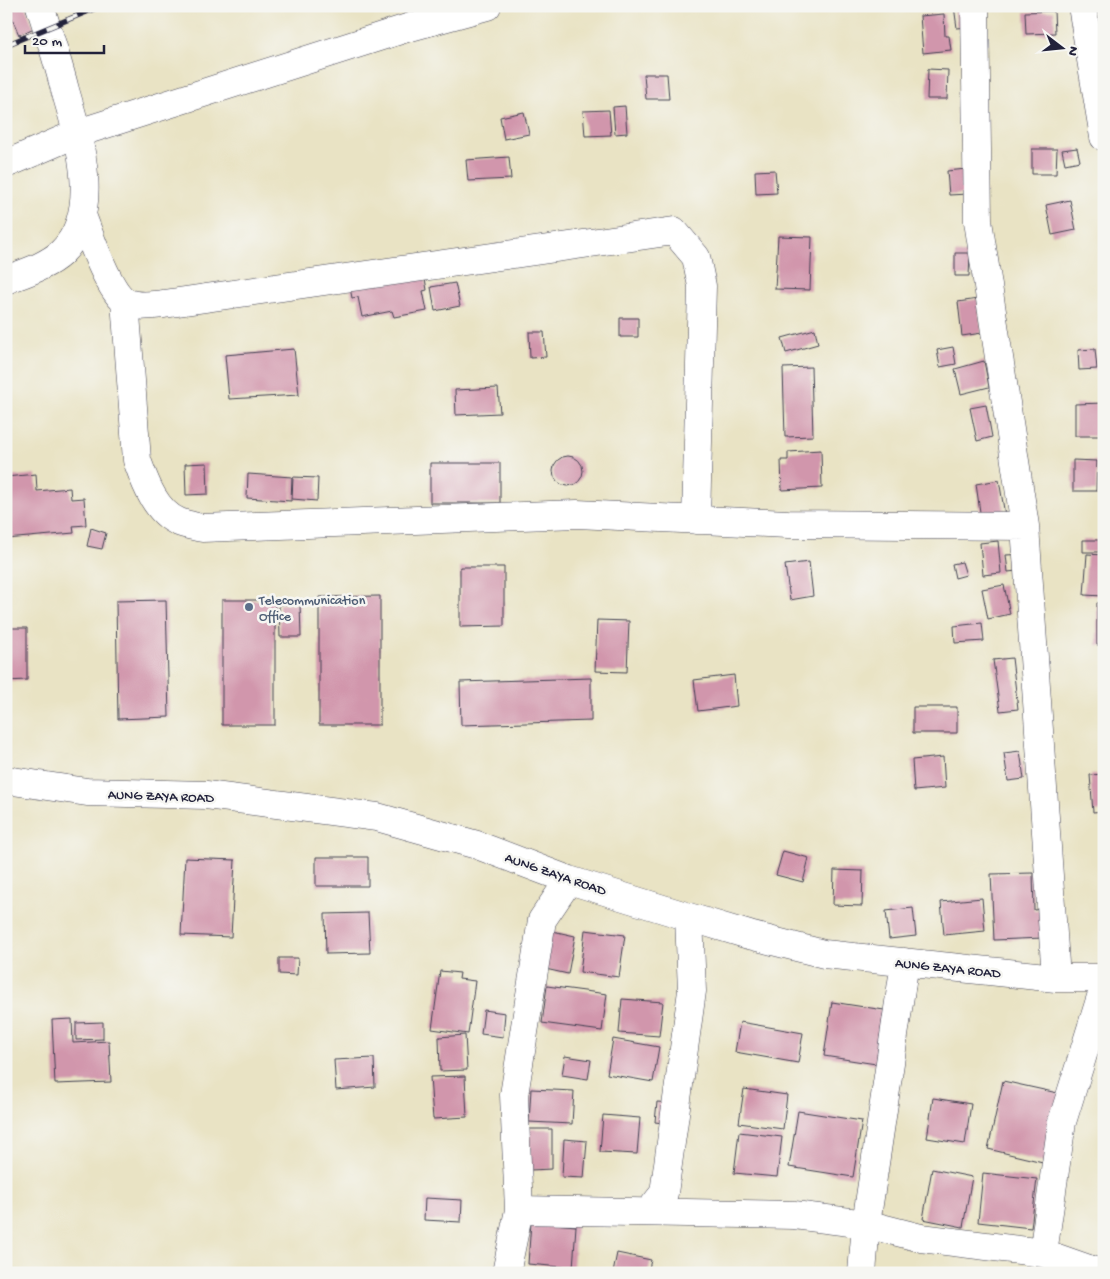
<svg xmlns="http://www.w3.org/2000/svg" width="1110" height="1279" viewBox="0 0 1110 1279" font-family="'Gochi Hand',sans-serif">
  <rect width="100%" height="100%" fill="#f6f6f2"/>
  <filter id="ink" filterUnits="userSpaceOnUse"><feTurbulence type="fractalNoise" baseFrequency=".02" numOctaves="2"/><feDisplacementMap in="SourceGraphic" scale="10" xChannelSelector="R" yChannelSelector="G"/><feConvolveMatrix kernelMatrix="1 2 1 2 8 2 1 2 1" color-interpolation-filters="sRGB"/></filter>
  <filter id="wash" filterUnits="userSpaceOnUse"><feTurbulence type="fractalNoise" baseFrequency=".0096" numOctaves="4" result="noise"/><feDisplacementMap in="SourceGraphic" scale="20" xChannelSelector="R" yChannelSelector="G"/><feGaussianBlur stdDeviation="1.12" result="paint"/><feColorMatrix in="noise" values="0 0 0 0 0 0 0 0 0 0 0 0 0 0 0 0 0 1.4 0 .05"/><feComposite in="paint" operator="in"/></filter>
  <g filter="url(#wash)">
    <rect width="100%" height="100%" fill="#e9e3c4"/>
    <g id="blocks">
      <path fill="#d196ac" d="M20 6H25L34 28 19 35 9 11Z
        M954 6H965L968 27 957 28Z
        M1054 11 1055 33 1026 34 1025 12Z
        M944 14 945 36H949L951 50 923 53 920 16Z
        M928 69 948 70 947 99H927Z
        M644 74H667L669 99H646Z
        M625 106 627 133 615 134 613 107Z
        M609 110 611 135 585 136 583 111Z
        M524 112 529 134 504 139 500 117Z
        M1077 148 1080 161 1065 164 1062 150Z
        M1032 149H1057L1056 174H1032Z
        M509 157 511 179 468 181 466 160Z
        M966 169 968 194 949 195 947 171Z
        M775 170 777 193 756 194 755 171Z
        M1070 200 1076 230 1052 235 1046 205Z
        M778 236 812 237 810 290 775 289Z
        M955 253H970L969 276H955Z
        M424 273 427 290 423 291 427 311 394 317 392 311 362 317 358 297 352 298 349 282Z
        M455 283 460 306 435 311 431 287Z
        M978 299 982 333 962 336 958 302Z
        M620 318H638V337H620Z
        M815 329 818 344 786 353 782 338Z
        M529 332H544L546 357 530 358Z
        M953 347 956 364 940 367 937 350Z
        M294 349 299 395 229 399 225 355Z
        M1095 349 1097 369 1079 370 1078 350Z
        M984 361 989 387 961 394 955 369Z
        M811 367 813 436 785 437 783 368Z
        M498 388 500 413 456 415 455 390Z
        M1104 403V436H1075V404Z
        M986 405 992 437 977 441 970 408Z
        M821 450 822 488 782 490 781 460H788V452Z
        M553 471a15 15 0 1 1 30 0a15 15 0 1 1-30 0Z
        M1073 460 1097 461 1096 491H1073Z
        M207 463 208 494 186 495 185 464Z
        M430 463H500V503H430Z
        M36 474 37 491 70 488 71 499 84 498 86 525 73 526 74 533 6 539V477Z
        M248 474 292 477 291 501 247 498Z
        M293 477 318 478 317 501 292 499Z
        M999 480 1005 515 981 519 976 484Z
        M91 528 106 533 102 549 87 546Z
        M1083 540H1099V552H1083Z
        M998 541 1001 573 983 575 980 543Z
        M1024 554 1025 570 1008 572 1006 555Z
        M1087 554 1104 555V596L1084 595Z
        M809 562 813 596 790 600 785 565Z
        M962 562 966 575 955 578 952 564Z
        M460 567H504V626L460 627Z
        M1004 585 1010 614 988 619 982 589Z
        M380 596V725H319V597Z
        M166 600 169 717 118 719 116 601Z
        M222 600H275V725H222Z
        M1104 602V645H1097V603Z
        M279 604H300L301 637H280Z
        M597 620 629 621 627 672 595 671Z
        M982 623 984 641 955 643 954 626Z
        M6 628H27V680L6 681Z
        M1012 658 1018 709 1000 711 993 660Z
        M734 675 737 706 698 711 694 680Z
        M591 678V721L461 725 460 682Z
        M913 707H957V733H913Z
        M1020 751 1024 779 1008 781 1004 753Z
        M943 757 945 788 914 791 912 760Z
        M1104 774V811L1093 812 1090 775Z
        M783 851 809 858 803 882 776 875Z
        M316 857H368V886H316Z
        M185 858 235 860 231 937 181 935Z
        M834 870 863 871 862 906 833 905Z
        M1033 873 1034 910 1042 909 1043 938 994 940 991 874Z
        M982 898 985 931 944 935 941 902Z
        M913 908 916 936 889 939 886 911Z
        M368 913 370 953 326 954 325 914Z
        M548 930 575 936 568 974 541 968Z
        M585 930 625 935 619 977 580 972Z
        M279 958H298L297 975 279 974Z
        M440 971 460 973 459 979 475 981 468 1034 432 1029Z
        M547 986 607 994 602 1031 542 1023Z
        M622 999 663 1002 659 1036 619 1033Z
        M832 1002 884 1010 876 1064 824 1056Z
        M484 1010 505 1013 503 1037 481 1034Z
        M72 1019 73 1043 109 1041 111 1082 55 1084 52 1020Z
        M103 1022V1039L76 1040V1023Z
        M740 1022 803 1033 798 1063 735 1052Z
        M465 1035 467 1070 440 1071 439 1037Z
        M613 1039 659 1047 653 1082 607 1074Z
        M565 1056 591 1060 588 1079 562 1075Z
        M374 1058 375 1087 336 1090 334 1060Z
        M465 1076 467 1117 433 1119 430 1077Z
        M1003 1081 1062 1094 1047 1163 988 1149Z
        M531 1089 574 1091 572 1124 529 1122Z
        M744 1089 787 1095 783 1129 739 1123Z
        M933 1098 971 1104 965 1144 927 1138Z
        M657 1102 672 1103 670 1124 655 1122Z
        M798 1111 862 1121 853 1177 789 1167Z
        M603 1115 640 1118 637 1154 600 1152Z
        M529 1129H552V1169L530 1170Z
        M739 1132 782 1137 777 1177 734 1173Z
        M564 1139 587 1141 584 1178 562 1177Z
        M932 1169 972 1177 963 1227 923 1219Z
        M983 1173 1037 1179 1031 1228 978 1222Z
        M425 1198 462 1200 461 1222 424 1220Z
        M531 1222 576 1226 573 1268 528 1264Z
        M617 1253 651 1260 648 1273H613Z"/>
    </g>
  </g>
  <g filter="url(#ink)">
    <use href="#blocks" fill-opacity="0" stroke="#403f50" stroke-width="1"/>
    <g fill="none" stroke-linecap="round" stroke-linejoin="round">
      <g stroke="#403f50" stroke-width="29">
        <path id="minor" d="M975 6 978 221 1025 526 1056 978
          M1082 6 1104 137
          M82 215C89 234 109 292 126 302 137 308 152 305 164 304L674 231 696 257 702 286 696 520
          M6 280C24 273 47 266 61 253 103 213 79 138 65 90 58 62 49 34 40 6
          M125 301 137 460C145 482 155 512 179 522 186 525 194 526 202 528L577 514 788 524 1025 526
          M6 780 87 792 206 795 377 817 477 845 569 880 689 917 749 935 824 954 1056 978H1104
          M519 1210 794 1215 866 1224 921 1238 1043 1253 1100 1273
          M649 1212 664 1193 692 991 689 917
          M1043 1253 1062 1122 1104 987
          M506 1273 519 1210 514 1095 542 920 569 880
          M862 1273 866 1224 905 962"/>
      </g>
      <g stroke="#403f50" stroke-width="29">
        <path id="highway" d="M6 164 78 133 407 28 487 6"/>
      </g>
      <use href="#minor" stroke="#fff" stroke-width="28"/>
      <use href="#highway" stroke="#fff" stroke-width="28"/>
      <g stroke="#22223b" stroke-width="5.5">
        <path id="rail" d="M6 45 101 6"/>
      </g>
      <use href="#rail" stroke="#f6f6f2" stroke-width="4" stroke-dasharray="11" stroke-linecap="butt"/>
    </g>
  </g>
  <circle fill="#5c6f8a" stroke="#f6f6f2" stroke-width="2" cx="249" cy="607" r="5"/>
  <g text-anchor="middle" stroke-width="5" stroke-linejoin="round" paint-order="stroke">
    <g font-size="14" fill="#4e5e75" stroke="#f6f6f2" text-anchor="start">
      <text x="259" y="604">Telecommunication<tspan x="259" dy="16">Office</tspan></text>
    </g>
    <g font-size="14" fill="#22223b" stroke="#f6f6f2">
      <text transform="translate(161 795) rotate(2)" y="5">AUNG ZAYA ROAD</text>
      <text transform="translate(556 873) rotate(19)" y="5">AUNG ZAYA ROAD</text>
      <text transform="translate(948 967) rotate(6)" y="5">AUNG ZAYA ROAD</text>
    </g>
  </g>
  <rect width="1110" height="1279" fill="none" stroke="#f6f6f2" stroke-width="25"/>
  <g transform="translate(1062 48) rotate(106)" stroke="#f6f6f2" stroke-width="4" paint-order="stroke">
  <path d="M0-4L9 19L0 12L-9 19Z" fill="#22223b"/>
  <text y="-8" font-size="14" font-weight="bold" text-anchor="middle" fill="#22223b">N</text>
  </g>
  <path d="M25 45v8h79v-8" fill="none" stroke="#22223b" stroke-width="2.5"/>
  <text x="32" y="45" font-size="15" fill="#22223b" stroke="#f6f6f2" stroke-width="4" paint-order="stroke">20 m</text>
</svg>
